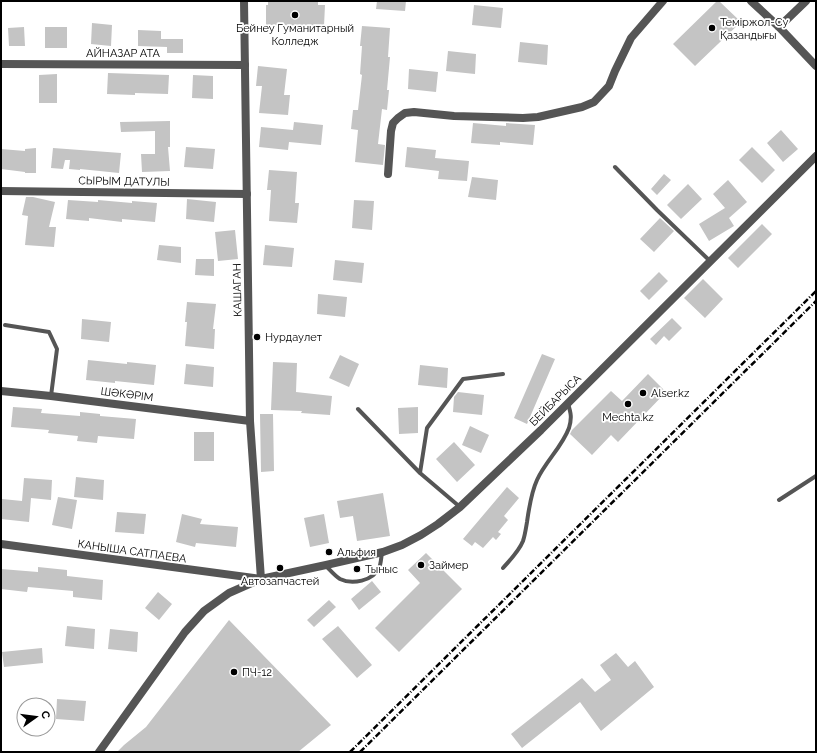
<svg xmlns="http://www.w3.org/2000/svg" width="817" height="753" viewBox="0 0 817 753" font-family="Raleway,sans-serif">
  <rect width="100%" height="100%" fill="#fff"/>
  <path fill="#c4c4c4" d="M268 1H318V5H325L324 26 266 25V5H268Z
    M377 1H406L405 11 376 9Z
    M717 1H719L741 22 695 66 673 44Z
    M474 5 503 8 501 28 472 25Z
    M92 23 112 25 111 46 91 44Z
    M362 26 390 28 388 57H390L387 90H389L387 110 382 109 378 144 385 145 383 165 355 162 358 130 351 129 353 110H358L362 75 360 74 362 46H360Z
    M24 27 25 46H9L8 28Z
    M45 27H67V48H45Z
    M138 30 161 31V39H183V53H167V47L138 46Z
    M520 42 548 45 547 65 518 62Z
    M448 51 476 54 475 74 446 71Z
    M258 66 287 69 284 95H290L288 115 259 113 262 86H256Z
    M409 69 438 72 436 92 408 89Z
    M108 73 169 75 168 94 135 93V95L107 94Z
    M57 74V103H39V75Z
    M193 75 213 76V99L192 98Z
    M170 121V147H168L170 171 142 172 141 154H155V131L121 132 120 122Z
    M294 122 323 125 321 145 289 142 288 150 259 147 261 127 293 130Z
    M473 123 506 126V123L535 125 533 145 500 142V145L471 143Z
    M781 130 798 149 783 162 767 143Z
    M186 147 215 149 213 169 184 167Z
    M407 147 436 150 435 158 469 161 467 181 438 179 439 171 405 167Z
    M752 147 775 170 762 183 739 160Z
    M36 148V173H25V172L1 169V149L25 151V149Z
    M53 148 121 153 119 173 80 169V170L69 169 70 160H65L63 169 51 168Z
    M269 170 297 172 295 203H299L297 223 269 221 271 190H267Z
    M664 174 671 180 657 195 651 189Z
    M472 177 498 180 496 200 468 197Z
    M728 180 747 202 729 218 734 226 709 241 699 224 725 208 713 194Z
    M688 184 702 199 681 219 667 205Z
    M26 197H33L55 202 49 227H56L54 247 25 245 28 216 22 215Z
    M187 199 216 202 214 222 186 219Z
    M68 200 98 202V200L132 203V201L157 203 155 222 122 219V222L89 218V221L66 219Z
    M354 200 374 201 372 230 352 228Z
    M660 218 674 231 654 252 640 239Z
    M762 224 772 234 738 268 728 258Z
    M235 230 238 259 218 261 215 232Z
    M159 245 181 247V263L157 260Z
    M265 245 294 248 292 267 263 265Z
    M196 259H214V276L195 275Z
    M335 260 364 263 362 283 333 280Z
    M659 272 668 281 649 300 640 291Z
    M703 279 723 299 705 318 684 298Z
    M318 294 347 297 345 317 317 314Z
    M187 302 216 304 213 329H215L214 349 185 346 187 322H185Z
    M672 318 682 328 669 341 664 336 656 345 650 339Z
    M82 319 111 322 109 342 81 339Z
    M542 354 555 359 527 424 514 418Z
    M340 355 359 364 349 387 329 378Z
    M88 360 127 364V362L156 365 154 385 115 381V383L86 380Z
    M273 362 297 363 296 392 332 396 330 415 301 413 302 411 271 410Z
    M186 364 214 367 213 387 184 384Z
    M420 365 448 368 447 388 418 385Z
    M648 374 666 392 618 442 611 435 592 455 570 434 572 430 611 391 622 401Z
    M458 392 484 395 482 415 453 412 454 397Z
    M13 407 42 409 41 413 80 416V412L100 414V416L136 419 134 439 98 436 97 443 77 441 78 436 48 433 49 430 11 427Z
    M418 407V433L399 434 398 408Z
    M260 414H273L274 471 261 472Z
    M470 426 489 435 481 453 462 445Z
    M194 432H214V461H194Z
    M454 442 475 465 457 482 436 459Z
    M76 477 104 480 103 500 74 497Z
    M24 478 52 480 51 500 31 498 29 522 1 519 2 499 22 501Z
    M507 487 519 498 504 516 508 520 498 532 501 534 496 540 493 537 483 548 475 542 472 546 463 539Z
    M383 493 390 536 357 541 353 516 340 518 337 501Z
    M58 497 77 500 72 529 52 525Z
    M117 512 146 514 144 534 115 532Z
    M182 514 202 519 200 524 238 527 236 547 196 543 195 547 176 542Z
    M324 514 329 543 310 547 304 518Z
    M426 553 462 589 399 652 375 628 420 583 408 570Z
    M38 567 67 570V576L103 580 102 600 73 597V591L28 587 27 592 1 589V569L38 572Z
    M372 581 381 592 359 610 351 599Z
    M158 592 172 604 159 620 145 608Z
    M329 600 336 607 314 627 307 620Z
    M229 620 331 725 298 752H117L124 745 146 727Z
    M67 626 95 629 94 649 65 646Z
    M338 626 372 665 357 678 322 639Z
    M110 629 138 632 137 652 108 649Z
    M42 648 43 663 4 667 2 652Z
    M616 653 628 667 635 661 654 687 601 731 580 702 522 748 511 734 582 678 595 692 611 680 600 665Z
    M57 699 86 701 84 721 56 719Z"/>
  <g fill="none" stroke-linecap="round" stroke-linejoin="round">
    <path stroke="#555" stroke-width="4" d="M615 167 657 210 710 261
      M5 325 49 332 57 349 51 396
      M358 409 420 473 460 507
      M420 473 427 428 463 379 503 374
      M779 500 816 476
      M326 566C330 570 335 576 340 579 352 585 373 581 379 568 381 564 381 558 382 553
      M503 568C511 559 519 551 523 541 525 535 526 528 527 522 529 508 531 493 537 480 545 462 562 447 569 428 572 418 571 413 568 404"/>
    <path stroke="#555" stroke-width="8" d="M779 27 806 1
      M1 64 245 65
      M388 174 391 131 393 123 398 118 405 113 414 112 454 116 523 118 538 117 582 107 594 102 609 86 615 71 631 38 663 1
      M1 191 247 194
      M1 391 51 396 250 421
      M1 544 261 579"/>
    <path stroke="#555" stroke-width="8" d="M244 1 250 421 261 579
      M751 1 779 27 816 66
      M99 752 185 632 204 611 229 593 261 579 326 565 383 552 402 545 421 535 438 524 460 507 541 430 816 156"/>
    <path stroke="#000" stroke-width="2.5" stroke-dasharray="6 2 1 2" stroke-linecap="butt" d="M350 752 816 291
      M360 752 816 301"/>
  </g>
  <g fill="#000" stroke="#fff" stroke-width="1.5">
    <circle cx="295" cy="15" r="4"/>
    <circle cx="712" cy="28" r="4"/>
    <circle cx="257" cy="337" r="4"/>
    <circle cx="643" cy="393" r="4"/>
    <circle cx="628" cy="404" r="4"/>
    <circle cx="329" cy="552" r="4"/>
    <circle cx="421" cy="565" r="4"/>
    <circle cx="280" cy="568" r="4"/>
    <circle cx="357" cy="569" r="4"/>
    <circle cx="234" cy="672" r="4"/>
  </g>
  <g text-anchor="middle" stroke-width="3.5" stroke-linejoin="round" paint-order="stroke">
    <g font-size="11" fill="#000" stroke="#fff" text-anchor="start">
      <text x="720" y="26">Теміржол-Су<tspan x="720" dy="13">Қазандығы</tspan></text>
      <text x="295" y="32" text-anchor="middle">Бейнеу Гуманитарный<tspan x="295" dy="13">Колледж</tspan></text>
      <text x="265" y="341">Нурдаулет</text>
      <text x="651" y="397">Alser.kz</text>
      <text x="628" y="421" text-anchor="middle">Mechta.kz</text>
      <text x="337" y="556">Альфия</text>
      <text x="429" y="569">Займер</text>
      <text x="365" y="573">Тыныс</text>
      <text x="280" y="585" text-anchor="middle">Автозапчастей</text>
      <text x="242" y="676">ПЧ-12</text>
    </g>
    <g font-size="11" fill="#000" stroke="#fff">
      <text x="123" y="57">АЙНАЗАР АТА</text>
      <text transform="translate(124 181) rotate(1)" y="4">СЫРЫМ ДАТУЛЫ</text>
      <text transform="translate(237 290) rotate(-91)" y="4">КАШАГАН</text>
      <text transform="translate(127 394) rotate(7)" y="4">ШӘКӘРІМ</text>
      <text transform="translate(555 400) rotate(-45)" y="4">БЕЙБАРЫСА</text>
      <text transform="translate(132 551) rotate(8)" y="4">КАНЫША САТПАЕВА</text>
    </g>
  </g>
  <rect width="817" height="753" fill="none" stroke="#000000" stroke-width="4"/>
  <g transform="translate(36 717) rotate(76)"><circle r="19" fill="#ffffff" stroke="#999999"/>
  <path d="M0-3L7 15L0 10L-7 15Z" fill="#000000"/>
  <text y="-6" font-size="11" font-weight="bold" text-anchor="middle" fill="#000000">С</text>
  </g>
</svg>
